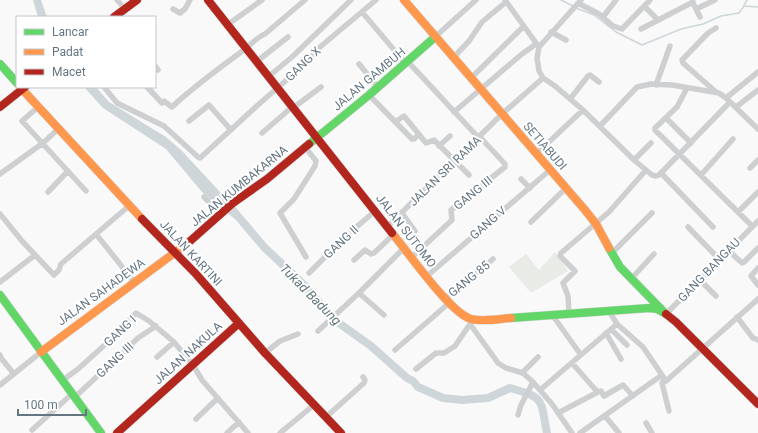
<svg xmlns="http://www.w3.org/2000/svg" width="758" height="433" viewBox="0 0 758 433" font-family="Roboto,sans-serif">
  <rect width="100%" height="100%" fill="#f9f9f9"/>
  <path fill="#e8ebe6" d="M555 252 568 271 531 293 509 267 526 254 539 270Z"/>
  <path fill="#ced6d9" d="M33 0H41L47 17H38Z
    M84 87H96L109 102 166 137 182 151 220 192 240 215 235 219 202 192 166 149 103 108Z"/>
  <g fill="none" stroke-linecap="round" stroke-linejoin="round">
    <path stroke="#ced6d9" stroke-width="1.5" d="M561 0 573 6
      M744 5 747 0
      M576 8 594 15 616 32 642 45 681 29 703 24 721 16 739 13 744 6 758 7"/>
    <path stroke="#ced6d9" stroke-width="8" d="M231 208 264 247 302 283 336 321 371 346 407 378 413 381 418 387 443 398 462 400 488 398 510 388C546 398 540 399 547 433"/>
    <g stroke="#d5d6d7" stroke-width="9">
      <path id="fast" d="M0 64 17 83
        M309 144 369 95 435 37
        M609 248 620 267 663 311
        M0 295 101 433
        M511 318 649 308 657 309 666 314"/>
    </g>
    <g stroke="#d5d6d7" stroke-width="9">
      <path id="slow" d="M404 0 585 210 596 224 609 248
        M20 87 142 219
        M392 233C408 252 450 313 471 319 483 322 498 319 511 318
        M41 352 189 242"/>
    </g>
    <g stroke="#d5d6d7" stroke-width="9">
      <path id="jam" d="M208 0 392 233
        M114 17 137 0
        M0 107 25 87
        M142 219 196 274 265 353 341 433
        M189 242 233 203 267 179 309 144
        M666 314 676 322 758 404
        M117 433 239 323"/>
    </g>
    <path stroke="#cecfd0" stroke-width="5.5" d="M117 0 125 9
      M505 0 539 47
      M581 0 539 47 537 58 539 71 543 78 555 86 583 110 634 160 652 175 656 176 659 175 730 102
      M578 3 599 14 613 26 622 29 650 0
      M694 5 700 17
      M644 6 658 20
      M173 9 180 13 185 9 190 0
      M696 9 715 0
      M362 12 406 64
      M603 17 616 0
      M227 25 262 0
      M716 28 708 33 682 60 683 63 716 92
      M641 29 693 2
      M551 32 566 40
      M435 37 476 0
      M453 58 469 41 482 22 506 2
      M256 62 288 37
      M408 62C432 87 455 113 479 138
      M359 64 378 87
      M155 66 158 70
      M268 77 292 57 351 0
      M471 78 524 26
      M656 85 670 46
      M104 87 117 103 164 126 198 157 200 158 259 104 298 70 311 59 314 53 320 47 376 0
      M147 87 162 103 164 101 172 107C194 86 220 68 245 49 252 44 257 37 265 34L305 0
      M687 88 677 107 655 128V130L752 226
      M369 95 412 139H414L419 134
      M726 98 758 72
      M570 99 588 76 590 75 599 82
      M38 107 22 121 86 191
      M736 107 758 90
      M293 108 321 87
      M454 112 522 54 536 44
      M666 118 691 143
      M189 121 209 105 231 130
      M395 122 404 116 426 143 434 140 469 175
      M600 126 637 87 651 84 672 85 719 93 726 98 758 129
      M262 133 292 107
      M439 146 450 136
      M305 147 316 161 315 166 294 199 280 213 306 257
      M536 154 583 110
      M634 160 651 143
      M750 168 758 160
      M661 173 713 227
      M0 174 43 143 58 129
      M701 175 733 139
      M521 179 530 188
      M48 192 68 171
      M204 197 221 214
      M738 212 758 192
      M402 213 415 231
      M0 214 22 241 54 275 59 270 61 264 130 205
      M531 222 566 188
      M387 227 502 114 543 78
      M688 227 719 259
      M96 234 135 283
      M728 250 742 263 744 262 758 248
      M612 253 652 213
      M412 257 452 220 451 210 505 167V164L480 137
      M354 260 365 250 371 254 374 253 393 235
      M758 268 751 276 758 285
      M309 273 346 236 375 211
      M427 276 550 170
      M631 279 654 254
      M699 279 716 296
      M0 282 35 255
      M359 293 384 315
      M445 299 493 259
      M609 311 617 324 643 347 666 381 758 299
      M569 314 568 296 563 283 575 271 560 256 561 253 609 212 646 170
      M666 314 758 221
      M553 316 581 355
      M737 317 753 338 758 340
      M472 320 470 324 498 363 506 368 523 373 533 382 552 404 572 433
      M611 329 627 345
      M318 331 359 293 404 248
      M606 333 621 359
      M395 350 449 303
      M265 353 280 341 298 334
      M0 355 1 358 14 374
      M157 357 174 342
      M572 363 594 388 598 392 601 391 604 396 623 385 633 396
      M416 369 436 353H444L455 346 470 324
      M522 373 538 357
      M63 380 78 369 109 341 136 313 149 321 174 342 193 365 202 380 248 433
      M664 380 662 383 669 411
      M0 385 41 352
      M540 390 617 324
      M75 397 138 338 156 326
      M558 413 598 392
      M518 415 521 405 533 382
      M605 416 619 433
      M326 417 364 383 365 380 363 377
      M196 419 218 398
      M646 423 652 433
      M32 430 73 393
      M227 433 239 422
      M280 433 315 404
      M580 433 662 375"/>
    <use href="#fast" stroke="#63d668" stroke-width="8"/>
    <use href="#slow" stroke="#ff974d" stroke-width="8"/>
    <use href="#jam" stroke="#b3261e" stroke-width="8"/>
  </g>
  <g text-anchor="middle" stroke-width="4" stroke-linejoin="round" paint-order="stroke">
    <g font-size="12" fill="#657683" stroke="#fff">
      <text transform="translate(303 64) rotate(-44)" y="4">GANG X</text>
      <text transform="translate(369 79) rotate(-40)" y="4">JALAN GAMBUH</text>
      <text transform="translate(545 146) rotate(49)" y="4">SETIABUDI</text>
      <text transform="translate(445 171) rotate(-44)" y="4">JALAN SRI RAMA</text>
      <text transform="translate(239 186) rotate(-39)" y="4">JALAN KUMBAKARNA</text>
      <text transform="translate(473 193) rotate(-39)" y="4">GANG III</text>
      <text transform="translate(488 223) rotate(-41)" y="4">GANG V</text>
      <text transform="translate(406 231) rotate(52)" y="4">JALAN SUTOMO</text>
      <text transform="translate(341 242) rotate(-43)" y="4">GANG II</text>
      <text transform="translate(191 253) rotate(47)" y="4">JALAN KARTINI</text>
      <text transform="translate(709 270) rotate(-46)" y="4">GANG BANGAU</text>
      <text transform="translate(469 279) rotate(-39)" y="4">GANG 85</text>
      <text transform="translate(101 292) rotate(-36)" y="4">JALAN SAHADEWA</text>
      <text transform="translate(120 331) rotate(-43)" y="4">GANG I</text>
      <text transform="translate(188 353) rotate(-42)" y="4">JALAN NAKULA</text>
      <text transform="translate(115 360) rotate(-43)" y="4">GANG III</text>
    </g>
    <g font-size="13" font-style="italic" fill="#60757c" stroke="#fff">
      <text transform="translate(311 294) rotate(45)" y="5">Tukad Badung</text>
    </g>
  </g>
  <rect x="16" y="16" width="140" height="72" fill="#ffffff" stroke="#c1c8cd"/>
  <rect x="24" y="29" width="20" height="6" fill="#63d668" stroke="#c1c8cd"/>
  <text x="52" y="36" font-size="12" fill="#657683">Lancar</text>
  <rect x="24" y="49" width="20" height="6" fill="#ff974d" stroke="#c1c8cd"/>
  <text x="52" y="56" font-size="12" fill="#657683">Padat</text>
  <rect x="24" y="69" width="20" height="6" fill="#b3261e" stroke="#c1c8cd"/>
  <text x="52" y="76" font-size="12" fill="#657683">Macet</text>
  <path d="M18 409v6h68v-6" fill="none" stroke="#657683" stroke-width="2"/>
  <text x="24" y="409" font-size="12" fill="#657683" stroke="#ffffff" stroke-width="3" paint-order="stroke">100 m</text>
</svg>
